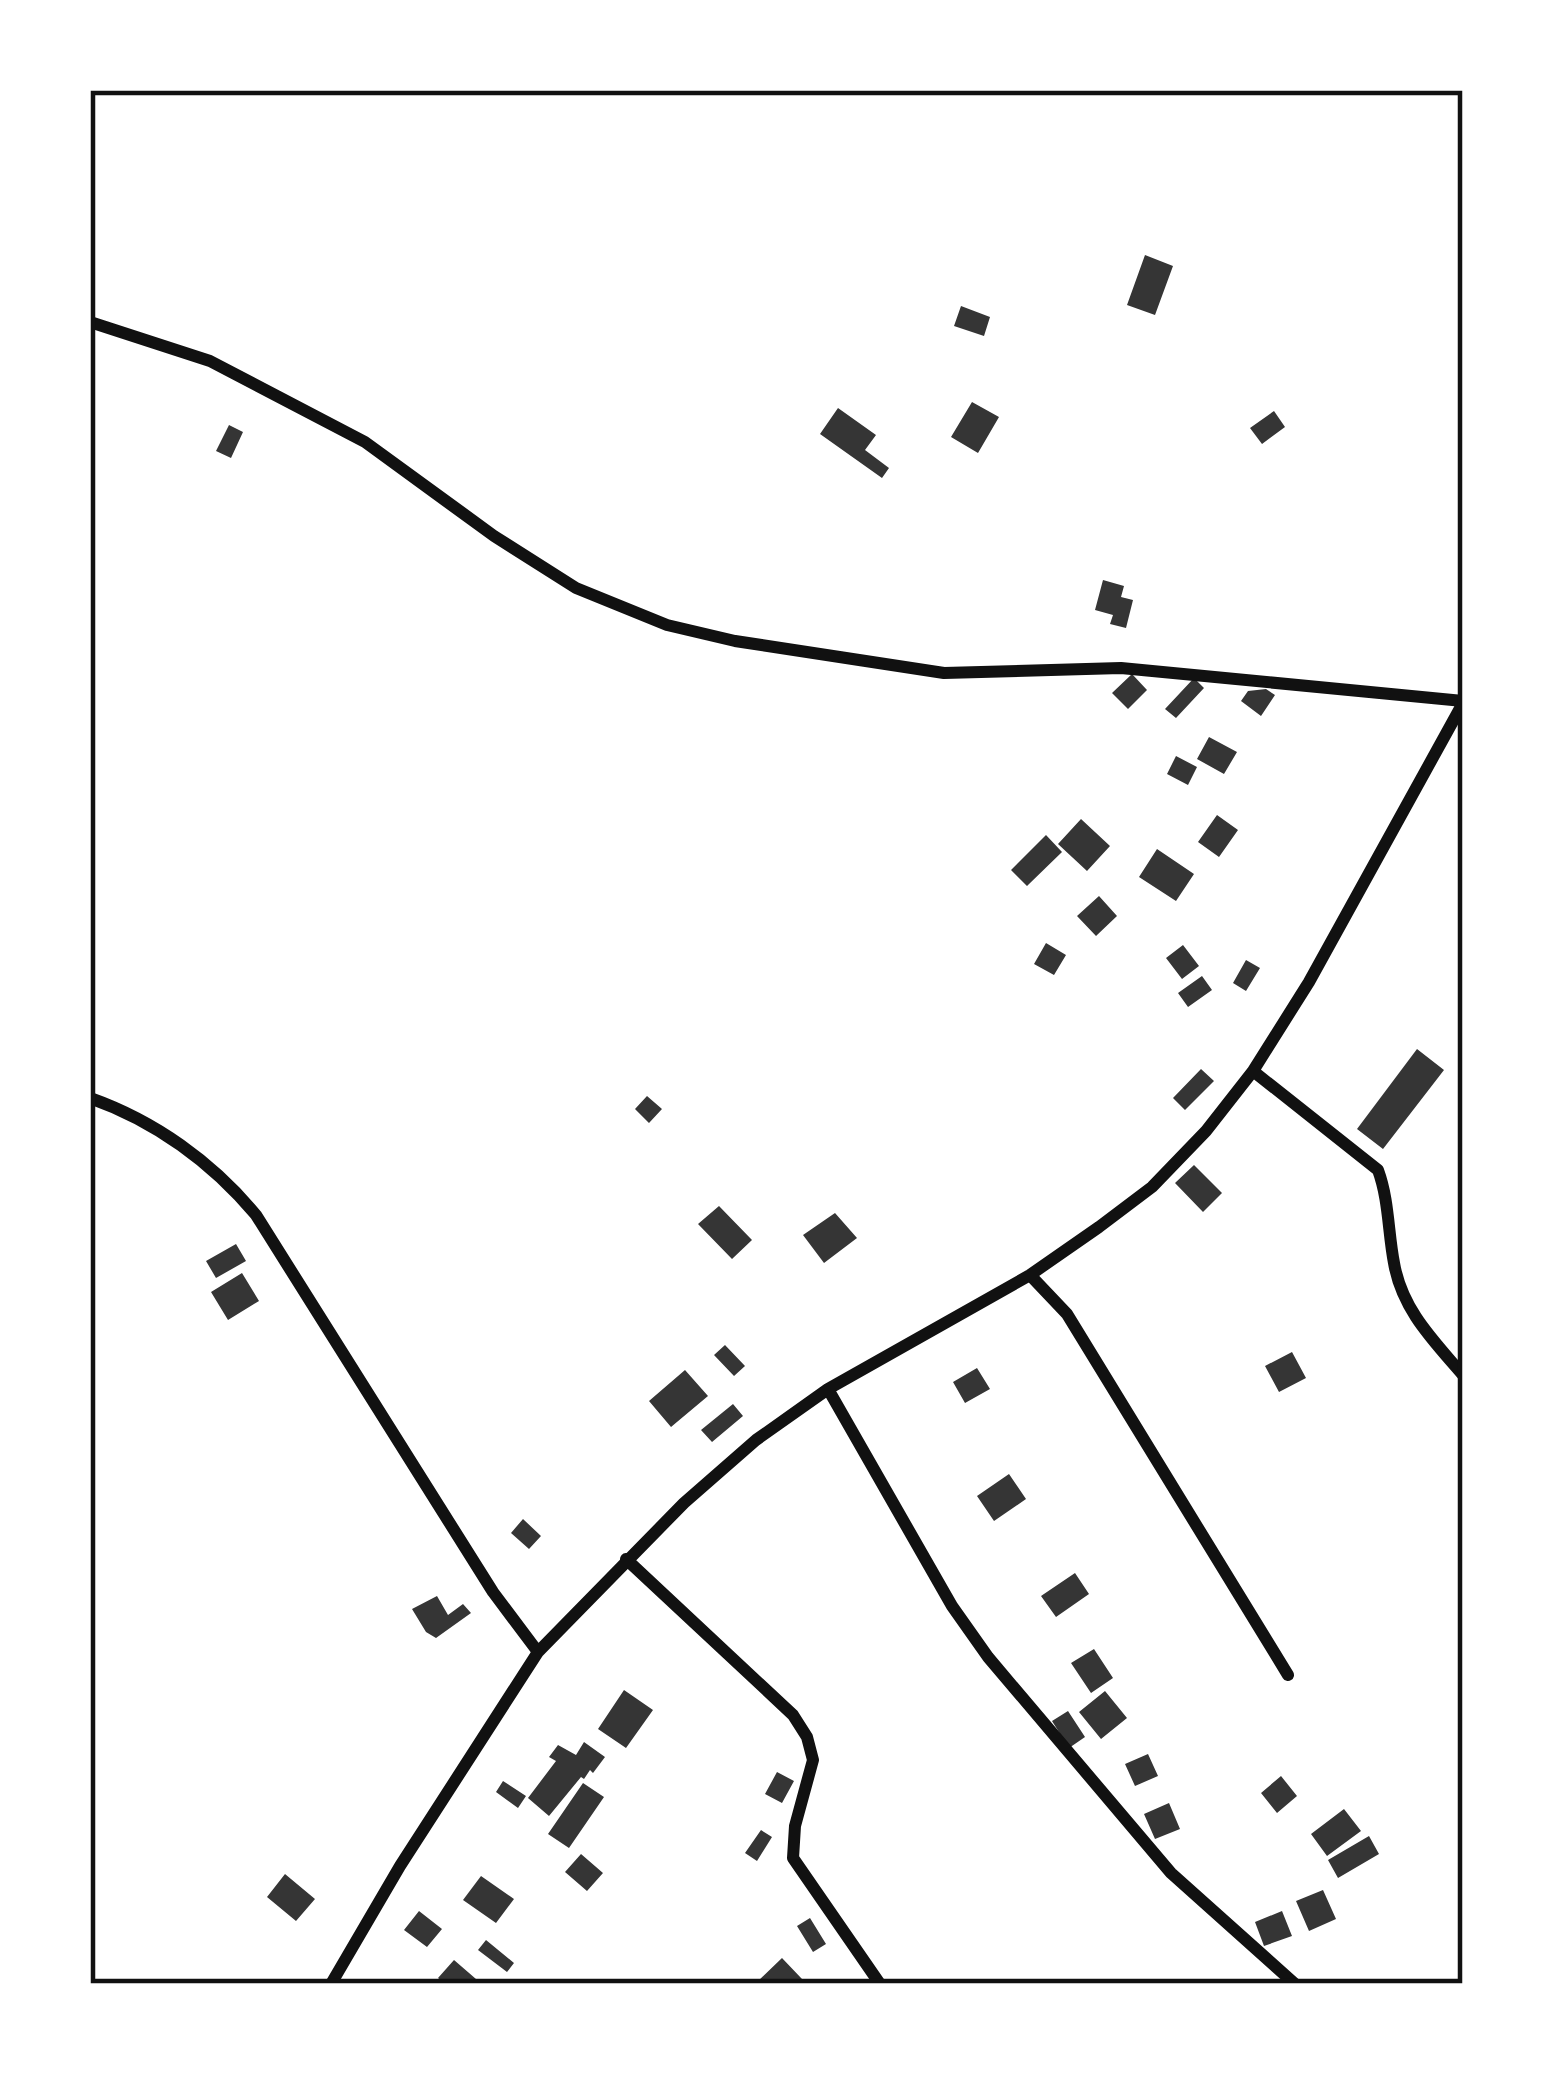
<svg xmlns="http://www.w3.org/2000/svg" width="1553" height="2074" viewBox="0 0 1553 2074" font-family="'Exo 2',sans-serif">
  <rect width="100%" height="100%" fill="#fff"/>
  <path fill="#353535" d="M1145 255 1173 266 1155 315 1127 305Z
    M961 306 990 317 984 336 954 326Z
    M972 402 999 417 978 453 951 437Z
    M838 408 876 435 865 450 889 468 882 478 820 434Z
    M1274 411 1285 427 1262 444 1250 428Z
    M229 425 243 432 231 458 216 451Z
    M1103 580 1124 586 1121 597 1133 600 1126 628 1110 624 1113 615 1095 610Z
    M1132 674 1147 690 1128 709 1112 693Z
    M1194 678 1204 688 1176 718 1165 709Z
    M1266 689 1275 695 1261 716 1241 701 1248 691Z
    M1209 737 1237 752 1224 774 1197 759Z
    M1176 756 1197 767 1188 785 1167 774Z
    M1217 815 1238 830 1219 857 1198 842Z
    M1081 819 1110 846 1087 871 1058 844Z
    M1046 835 1062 852 1027 886 1011 870Z
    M1157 849 1194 874 1176 901 1139 877Z
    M1099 896 1117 916 1096 936 1077 916Z
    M1046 943 1066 955 1054 975 1034 964Z
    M1183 945 1199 966 1182 979 1166 958Z
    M1246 960 1260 968 1246 991 1233 983Z
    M1202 976 1212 990 1188 1007 1178 993Z
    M1417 1049 1444 1070 1383 1149 1357 1129Z
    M1201 1069 1214 1081 1185 1110 1173 1098Z
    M647 1096 662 1109 649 1123 635 1109Z
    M1194 1165 1222 1193 1203 1212 1175 1183Z
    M719 1206 752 1240 732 1259 698 1224Z
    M835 1213 857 1238 824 1263 803 1235Z
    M236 1244 246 1261 216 1278 206 1261Z
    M242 1273 259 1301 228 1320 211 1292Z
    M725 1345 745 1366 734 1376 714 1355Z
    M1292 1352 1306 1378 1279 1392 1265 1366Z
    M977 1368 990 1389 965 1403 953 1382Z
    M685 1370 708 1396 671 1427 649 1401Z
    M733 1404 743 1416 712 1442 701 1430Z
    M1009 1474 1026 1499 994 1521 977 1496Z
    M523 1519 541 1536 529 1549 511 1533Z
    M1075 1573 1089 1594 1056 1617 1041 1596Z
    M437 1596 448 1615 463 1604 471 1613 436 1638 426 1632 412 1609Z
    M1094 1649 1113 1678 1091 1693 1071 1663Z
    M624 1690 653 1710 626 1748 598 1729Z
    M1105 1691 1127 1718 1101 1739 1079 1712Z
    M1068 1711 1085 1737 1069 1748 1052 1721Z
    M584 1742 605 1757 593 1773 590 1770 584 1779 581 1777 549 1816 528 1798 556 1761 549 1757 558 1745 576 1755Z
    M1148 1754 1158 1776 1135 1786 1125 1764Z
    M777 1772 794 1781 782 1803 765 1794Z
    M1281 1776 1297 1796 1277 1813 1261 1793Z
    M503 1781 526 1796 518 1808 496 1792Z
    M583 1783 604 1797 569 1848 548 1834Z
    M1169 1803 1180 1829 1155 1839 1144 1814Z
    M1344 1809 1361 1831 1327 1856 1311 1834Z
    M761 1830 772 1837 757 1861 745 1853Z
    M1369 1836 1379 1854 1338 1878 1328 1860Z
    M581 1854 603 1873 587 1891 565 1872Z
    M285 1874 315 1899 296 1921 267 1897Z
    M481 1876 514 1899 496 1923 463 1900Z
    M1323 1890 1336 1919 1309 1931 1296 1901Z
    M419 1911 442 1929 427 1947 404 1930Z
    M1282 1911 1292 1936 1264 1946 1255 1922Z
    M810 1918 826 1944 813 1952 797 1926Z
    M486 1940 514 1963 507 1972 478 1950Z
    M782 1958 802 1979 797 1984H755Z
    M454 1960 476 1979 472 1984H445L438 1978Z"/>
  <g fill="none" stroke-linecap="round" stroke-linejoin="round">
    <path stroke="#111" stroke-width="12" d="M90 322 210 361 365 442 494 536 576 588 667 625 735 641 944 673 1121 668 1463 701
      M1253 1071 1378 1170C1389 1200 1388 1232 1394 1263 1402 1310 1434 1341 1463 1375
      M90 1098C155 1121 212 1162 256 1215L493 1592 538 1652
      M1030 1275 1067 1314 1288 1675
      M828 1389 952 1606 988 1657 1171 1873 1295 1984
      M626 1559 793 1715 807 1737 813 1760 795 1826 793 1858 880 1984
      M331 1984 400 1866 538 1652 684 1503 756 1440 828 1389 1030 1275 1099 1227 1152 1187 1206 1131 1253 1071 1309 982 1463 703"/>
  </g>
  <rect width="1553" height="2074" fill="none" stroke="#ffffff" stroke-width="186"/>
  <rect x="93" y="93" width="1367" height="1888" fill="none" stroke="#111" stroke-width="4.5"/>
</svg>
